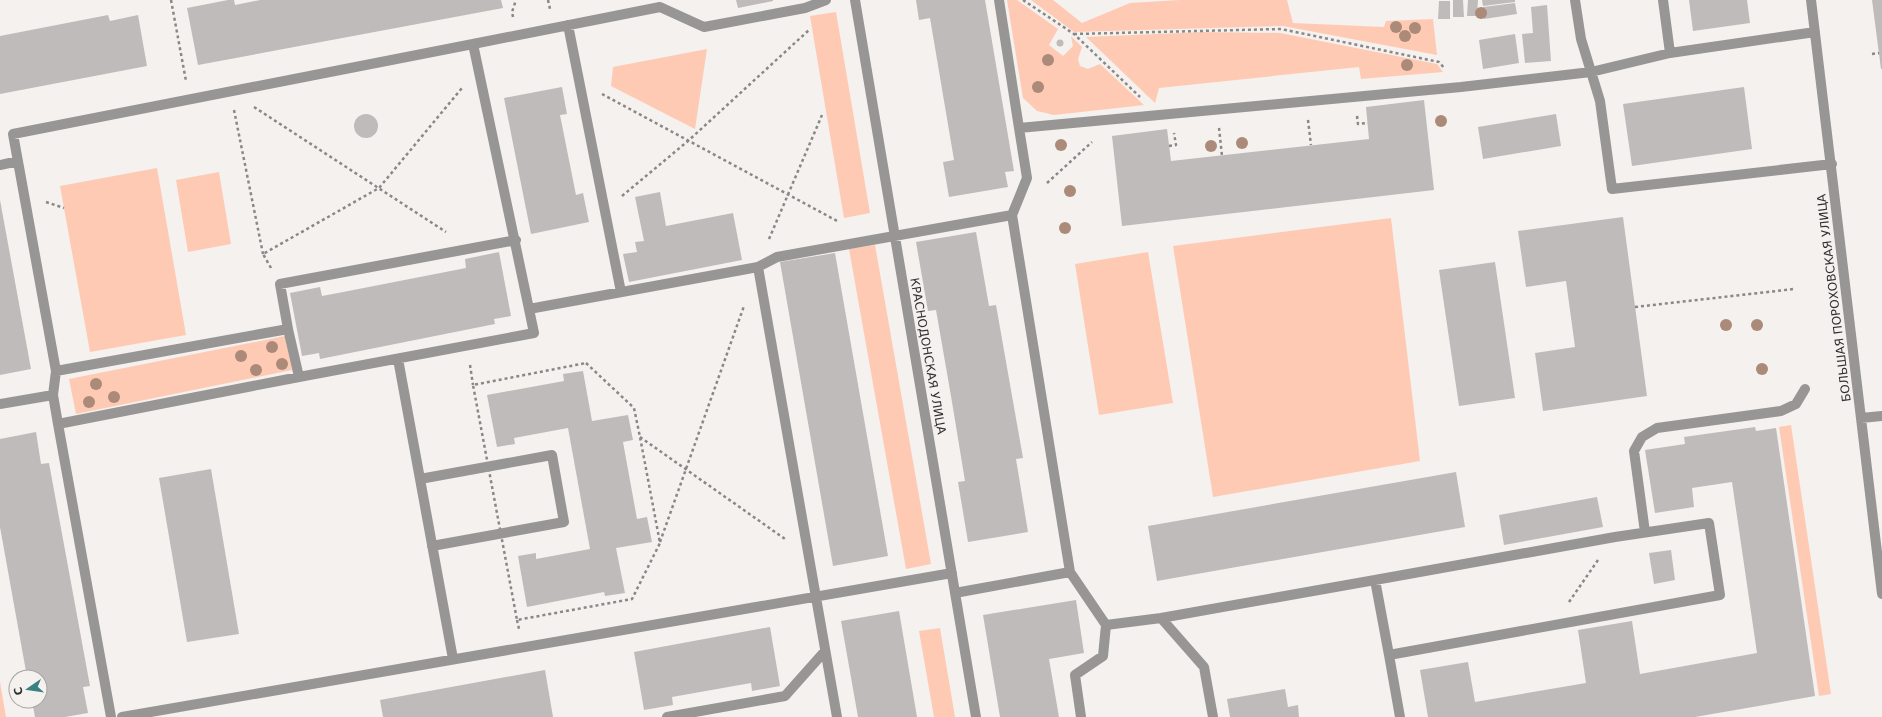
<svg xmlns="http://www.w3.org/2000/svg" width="1882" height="717" viewBox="0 0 1882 717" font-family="'DejaVu Sans',sans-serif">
  <rect width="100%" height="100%" fill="#f4f1ef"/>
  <path fill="#ffcab4" d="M1007 0H1017L1058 29 1049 45 1063 56 1073 46 1071 36 1082 47 1078 59 1080 66 1088 69 1100 64 1144 105 1054 115 1037 111 1023 98Z
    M1031 0H1053L1082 23 1130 3 1180 0H1287L1293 23 1384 27 1386 21 1433 19 1437 55 1283 26 1074 32Z
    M836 12 870 213 844 218 810 16Z
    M1204 32 1280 33 1437 64 1443 72 1361 79 1359 67 1159 88 1155 103 1086 37Z
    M707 49 695 129 611 86 613 67Z
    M157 168 186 335 90 352 60 186Z
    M219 172 231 244 188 252 176 180Z
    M1391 218 1420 461 1213 497 1173 246Z
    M875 245 931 564 906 569 849 249Z
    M1148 252 1173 403 1099 415 1075 264Z
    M285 336 292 370 76 414 69 379Z
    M1791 425 1831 694 1819 696 1779 427Z
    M940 628 955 717H934L919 631Z
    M0 682 6 717H0Z"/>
  <path fill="#bfbbba" d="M228 0H234L235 5 260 0H501L503 8 198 65 187 8Z
    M736 0H773V1L738 8Z
    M916 0H985L1014 171 1005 172 1008 187 949 197 943 162 954 160 930 18 919 20Z
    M1453 0H1463L1464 17H1453Z
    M1468 0H1478L1477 16H1467Z
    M1482 0H1515V2L1483 6Z
    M1689 0H1747L1750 23 1693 31Z
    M1872 0H1882V69H1881Z
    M1439 1H1450V19H1438Z
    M1515 3 1517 14 1484 19 1483 7Z
    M1547 5 1551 61 1525 63 1522 34 1533 33 1531 7Z
    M108 15 110 21 138 15 147 66 0 94V36Z
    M1515 34 1519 63 1483 69 1479 40Z
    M1056.5 43a3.5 3.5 0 1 1 7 0a3.5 3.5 0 1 1-7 0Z
    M562 87 567 114 560 115 576 195 583 193 589 222 531 234 504 98Z
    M1744 87 1752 149 1632 166 1623 104Z
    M1424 100 1434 190 1122 226 1112 136 1167 129 1171 161 1369 139 1366 107Z
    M354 126a12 12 0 1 1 24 0a12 12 0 1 1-24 0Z
    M1556 114 1561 146 1483 159 1478 127Z
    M660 192 666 226 733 213 742 260 629 282 623 254 637 252 635 242 644 241 635 197Z
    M0 200 31 369 0 375Z
    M1623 217 1647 396 1543 411 1535 353 1575 347 1566 281 1526 287 1518 231Z
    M976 232 989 306 996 305 1023 458 1016 459 1028 532 968 542 958 482 965 481 951 396 936 310 928 311 916 242Z
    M499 252 511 316 494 319 495 324 320 359 319 353 302 356 290 293 320 287 322 296 338 293 466 268 465 259Z
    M835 253 888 556 833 566 780 262Z
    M1495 262 1515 398 1459 406 1439 270Z
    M583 371 592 421 628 415 633 440 623 442 637 519 647 517 652 542 616 548 625 593 605 596 604 592 527 607 518 556 536 553V559L590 549 568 428 514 438 515 444 497 447 487 395 564 381 563 374Z
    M1755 427 1756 431 1776 428 1815 696 1695 717H1428L1420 670 1468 662 1475 702 1586 683 1578 630 1632 621 1640 674 1757 653 1732 482 1692 488 1694 507 1655 513 1645 450 1685 444 1684 437Z
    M36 432 41 464 49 463 90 686 83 687 88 713 65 717H35L32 701H40V677H27L0 527V439Z
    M211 469 239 634 187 642 159 478Z
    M1456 472 1465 527 1157 581 1148 526Z
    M1597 497 1603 527 1504 545 1499 515Z
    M1671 550 1675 580 1654 584 1649 553Z
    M1076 600 1084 653 1049 659 1059 717H1000L983 615Z
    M899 611 917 717H858L841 621Z
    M770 627 780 686 752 691 751 683 672 697 673 705 644 710 634 652Z
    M545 670 553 717H383L380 700Z
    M1285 689 1288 707 1298 705 1299 717H1230L1227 699Z"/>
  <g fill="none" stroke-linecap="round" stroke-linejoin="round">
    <path stroke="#8a8887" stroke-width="2.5" stroke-dasharray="3 3" stroke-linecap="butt" d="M171 0 186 81
      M548 0 550 9
      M1023 0 1074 34 1140 97
      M513 17 512 12 516 0
      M1074 34 1281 29 1439 62 1445 69
      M1872 54 1879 53
      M602 94 839 222
      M254 107 446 232
      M234 110 263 254
      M1357 116 1358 124 1368 123
      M1308 120 1311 145
      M1219 128 1222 156
      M1169 146 1176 145 1174 133
      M1047 183 1092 142
      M622 196 688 141 809 30
      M46 202 64 208
      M769 239 822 115
      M271 268 263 254 379 188 462 88
      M1635 307 1794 289
      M586 363 634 408 640 437 660 543 632 599 517 620 473 385Z
      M470 365 473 385
      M640 437 785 539
      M660 542 744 306
      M1569 602 1598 560
      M517 620 519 629"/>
    <path stroke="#979695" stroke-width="10" d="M855 0 976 717
      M999 0 1019 128
      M1575 0 1581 39 1600 101 1612 189 1832 164
      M1663 0 1670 53
      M1811 0 1882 594
      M568 25 621 292
      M0 165 18 161
      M758 267 837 717
      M529 309 473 44 660 7 704 27 805 8 826 0
      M288 329 280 284 516 240
      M398 359 453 659
      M56 371 288 329 299 377 534 333 529 309 758 267 777 257 1012 215 1027 178 1019 128 1461 87 1591 72 1670 53 1815 32
      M0 404 53 395
      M1861 418 1882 416
      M58 424 299 377
      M420 479 552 455 564 522 432 546
      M1645 532 1634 451 1642 437 1657 428 1781 411 1796 404 1805 389
      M1070 572 1106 625 1161 618 1375 580
      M955 593 1070 572 1012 215
      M1161 618 1204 667 1213 717
      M1389 655 1375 580 1615 537 1709 523 1720 595 1389 655 1400 717
      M111 717 58 424 53 395 56 371 13 134 473 44
      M122 717 952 573
      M667 717 785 696 825 651
      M1081 717 1075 675 1103 656 1106 625"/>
  </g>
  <g fill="#ac8a79">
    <circle cx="1481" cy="13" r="6"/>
    <circle cx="1396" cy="27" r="6"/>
    <circle cx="1415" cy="28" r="6"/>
    <circle cx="1405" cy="36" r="6"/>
    <circle cx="1048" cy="60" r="6"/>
    <circle cx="1407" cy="65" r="6"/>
    <circle cx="1038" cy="87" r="6"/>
    <circle cx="1441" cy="121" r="6"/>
    <circle cx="1242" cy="143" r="6"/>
    <circle cx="1061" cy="145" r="6"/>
    <circle cx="1211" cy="146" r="6"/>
    <circle cx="1070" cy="191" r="6"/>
    <circle cx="1065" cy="228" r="6"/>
    <circle cx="1726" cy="325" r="6"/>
    <circle cx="1757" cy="325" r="6"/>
    <circle cx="272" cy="347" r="6"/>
    <circle cx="241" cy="356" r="6"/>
    <circle cx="282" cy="364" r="6"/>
    <circle cx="1762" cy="369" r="6"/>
    <circle cx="256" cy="370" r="6"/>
    <circle cx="96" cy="384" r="6"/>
    <circle cx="114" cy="397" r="6"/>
    <circle cx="89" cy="402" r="6"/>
  </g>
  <g text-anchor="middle" stroke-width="3" stroke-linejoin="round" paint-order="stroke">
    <g font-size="12" fill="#323030" stroke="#f4f1ef">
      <text transform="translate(1834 298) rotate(-97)" y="4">БОЛЬШАЯ ПОРОХОВСКАЯ УЛИЦА</text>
      <text transform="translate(928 356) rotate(80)" y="4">КРАСНОДОНСКАЯ УЛИЦА</text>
    </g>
  </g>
  <g transform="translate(28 689) rotate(257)"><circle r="19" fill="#f4f1ef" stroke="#a6a4a3"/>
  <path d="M0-3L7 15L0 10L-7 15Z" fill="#398281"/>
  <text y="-6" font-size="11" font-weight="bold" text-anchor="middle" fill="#323030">С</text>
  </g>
</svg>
